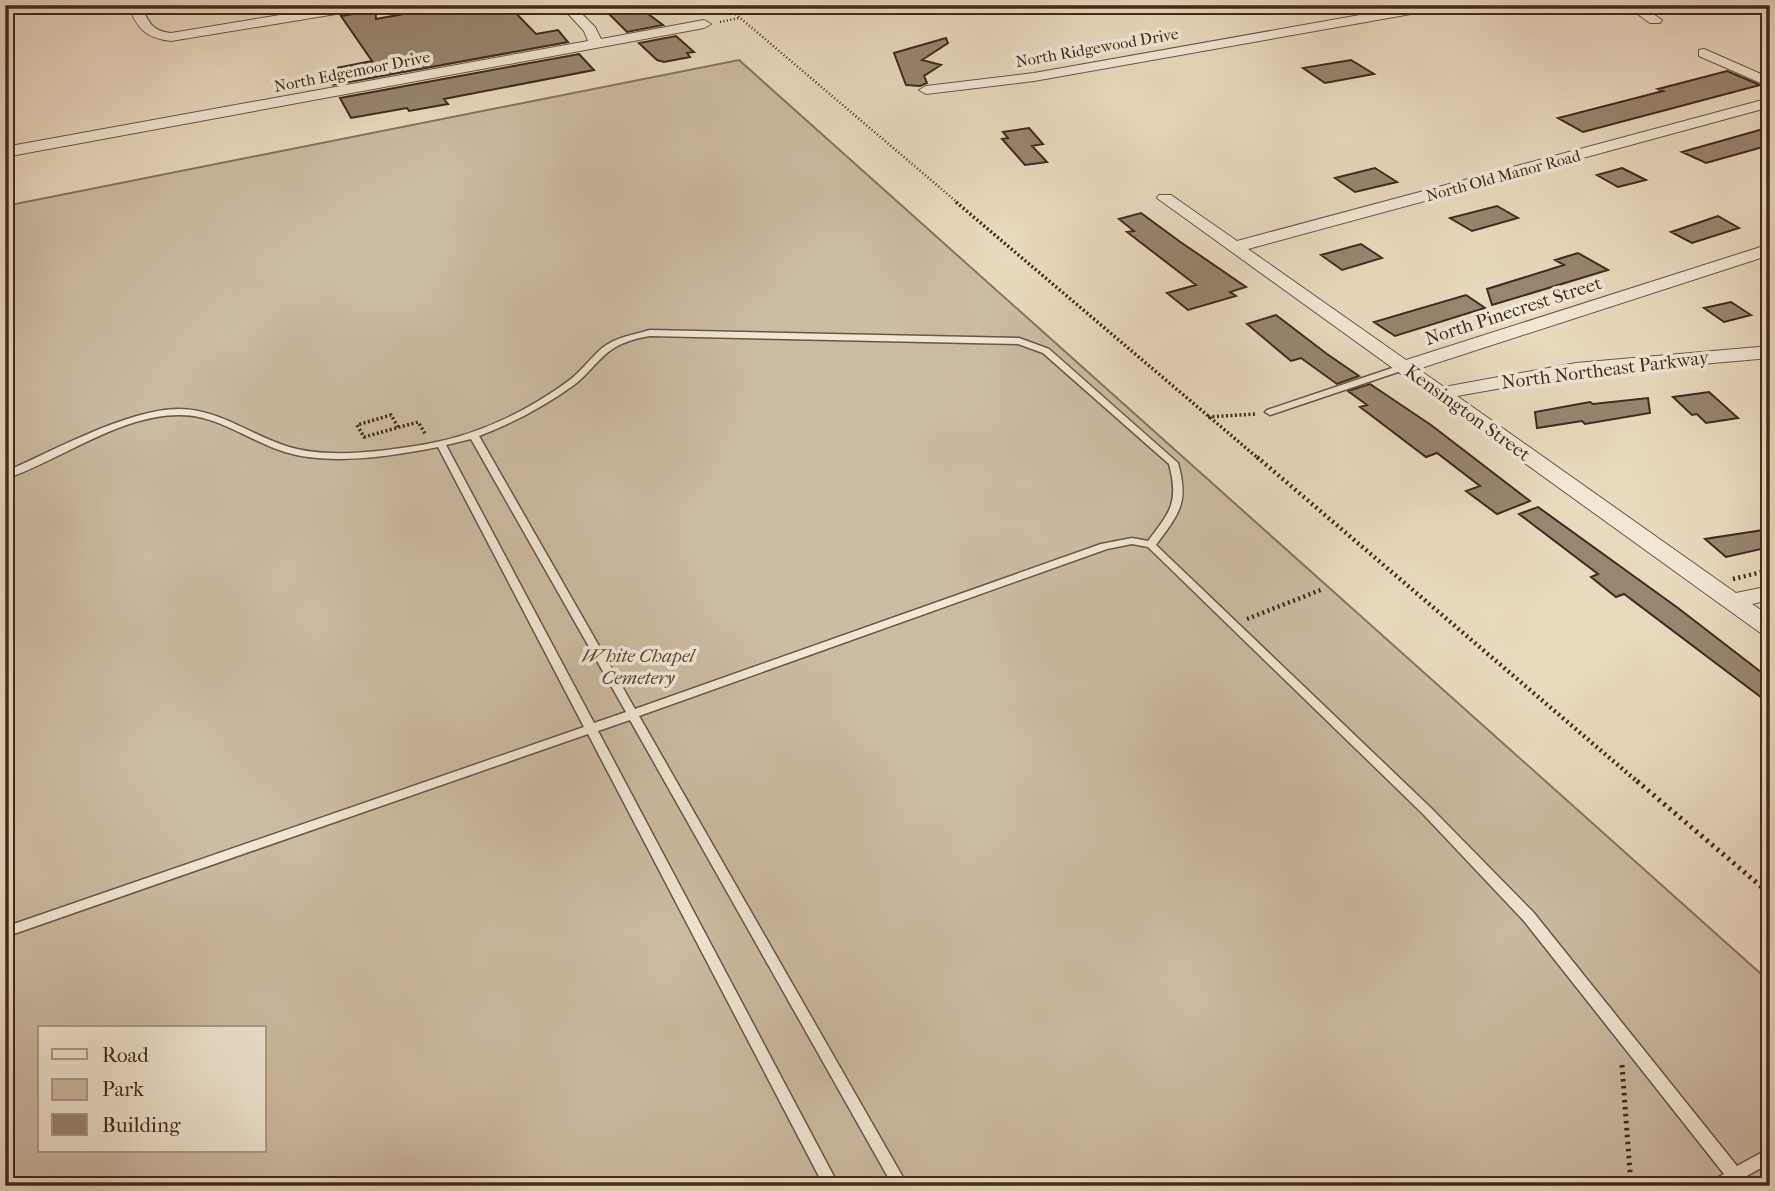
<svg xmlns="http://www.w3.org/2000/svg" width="1775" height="1191" viewBox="0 0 1775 1191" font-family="'IM FELL French Canon',serif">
  <rect width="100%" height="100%" fill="#e8dabf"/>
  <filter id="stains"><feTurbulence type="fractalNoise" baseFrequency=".00286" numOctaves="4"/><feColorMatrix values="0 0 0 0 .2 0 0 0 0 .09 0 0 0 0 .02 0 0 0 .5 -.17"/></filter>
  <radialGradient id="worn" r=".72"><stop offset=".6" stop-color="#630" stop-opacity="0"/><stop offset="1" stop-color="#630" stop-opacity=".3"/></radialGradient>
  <path fill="#cbbca4" stroke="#867462" stroke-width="2" fill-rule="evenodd" d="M739 60 1770 982V1186H5V206ZM40 1028H264V1151H40Z"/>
  <path fill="#978672" stroke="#402b1f" stroke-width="2" d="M375 5 376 19 453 5H508L536 34 558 30 568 42 333 85 326 70 372 61 341 16 366 12Z
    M600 5H636L663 25 627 32Z
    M676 36 694 52 687 53 690 57 664 62 657 60 639 43Z
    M946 38 948 43 922 60 941 65 924 76 927 83 920 86 906 85 894 53Z
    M579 54 594 70 444 99 448 104 409 111 407 108 351 118 340 98Z
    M1351 60 1374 74 1325 83 1303 68Z
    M1727 71 1760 85 1583 132 1558 118 1663 91 1658 89Z
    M1770 127V145L1706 163 1682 152Z
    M1029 128 1043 144 1032 146 1047 162 1025 165 1002 139 1008 138 1003 132Z
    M1375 168 1397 182 1355 192 1335 178Z
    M1622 168 1646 180 1618 187 1597 175Z
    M1497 206 1518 218 1472 231 1450 218Z
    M1141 213 1179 241 1246 287 1230 292 1236 296 1188 310 1167 293 1196 285 1127 232 1134 231 1119 219Z
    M1718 216 1739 228 1692 243 1671 232Z
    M1361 244 1382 258 1342 270 1321 255Z
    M1578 253 1608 270 1492 305 1487 289 1564 265 1555 260Z
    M1466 295 1485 308 1395 336 1374 322Z
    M1731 302 1751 315 1724 322 1704 308Z
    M1276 315 1327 354 1359 376 1337 384 1301 358 1291 361 1247 324Z
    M1370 384 1431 425 1530 501 1497 514 1466 491 1480 486 1437 453 1426 457 1360 407 1367 405 1348 391Z
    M1709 392 1738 418 1706 423 1697 414 1692 415 1673 397Z
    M1648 398 1650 413 1585 424 1582 421 1537 428 1535 412 1590 402 1593 404Z
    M1538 507 1678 608 1770 679V704L1624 594 1616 597 1591 577 1598 574 1519 514Z
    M1770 529V547L1726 557 1705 539Z"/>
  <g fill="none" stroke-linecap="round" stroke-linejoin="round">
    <g stroke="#6a5747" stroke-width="3">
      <path id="service" d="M650 330 1019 338 1049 349 1178 463C1189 503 1180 512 1156 545L1431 808 1534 913 1737 1166 1770 1148V1163L1745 1177 1750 1186H1710L1712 1181 1724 1174 1524 921 1423 814 1148 547 1132 544 1107 549 639 716 908 1186H893L630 720 598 731 839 1186H824L588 734 5 937V927L584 727 438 447C392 456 330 466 285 452 249 441 218 415 180 415 121 414 59 461 5 479V472C53 451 128 409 179 409 219 409 252 436 289 447 329 459 386 451 427 444 478 435 528 411 571 379 582 370 590 359 601 349 615 337 633 335 650 330ZM650 336 1018 344 1043 353 1169 464C1179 502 1171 511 1148 541L1132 538 1101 544 635 709 479 436C513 423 545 406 574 385 589 374 599 357 614 348 625 341 638 338 650 336ZM471 439 626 712 594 723 446 445Z
        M1404 364 1407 365V369L1273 414 1270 415 1265 412 1267 410Z"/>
    </g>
    <g stroke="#6a5747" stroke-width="2">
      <path id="minor" d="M128 5H141C148 22 152 31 171 33L341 5H372L366 9 171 41C145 38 137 28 128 5Z
        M560 5H573L595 27 601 39 704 20 711 24 704 28 5 157V147L588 41 584 31Z
        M1416 5H1445L1439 9 1034 81 926 94 919 90 926 86 1034 73Z
        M1625 5H1640L1662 20 1660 23H1650Z
        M1704 49 1770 78V87L1699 56V50Z
        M1770 98V107L1248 249 1406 360 1770 244V255L1418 369 1444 387 1576 363 1770 346V358L1576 375 1457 396 1736 593 1770 586V600L1752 604 1770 616V636L1762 634 1723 606 1157 198 1159 195H1171L1237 241Z"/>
    </g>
    <path stroke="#402b1f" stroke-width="2.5" stroke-dasharray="1 2.5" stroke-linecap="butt" d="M725 5 958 203
      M720 22 739 18"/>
    <path stroke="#402b1f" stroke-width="3.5" stroke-dasharray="2 2.5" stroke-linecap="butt" d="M956 202 1259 459
      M1208 417 1255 414
      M398 427 391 415 357 425 364 437 418 422 426 435"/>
    <path stroke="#402b1f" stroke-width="4.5" stroke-dasharray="2 3.5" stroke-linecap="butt" d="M1257 457 1639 783
      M1733 579 1770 570
      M1247 619 1323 589"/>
    <path stroke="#402b1f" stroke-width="5" stroke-dasharray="2.5 4.5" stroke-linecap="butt" d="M1637 781 1770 894
      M1622 1065 1631 1186"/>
    <use href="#service" fill="#f0e7d5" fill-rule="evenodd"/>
    <use href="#minor" fill="#f0e7d5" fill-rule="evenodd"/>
  </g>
  <g text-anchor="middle" stroke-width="7" stroke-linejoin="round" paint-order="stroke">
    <g font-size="16" fill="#402b1f" stroke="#f0e7d5">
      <text transform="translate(1097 47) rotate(-10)" y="6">North Ridgewood Drive</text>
      <text transform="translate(352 71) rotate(-11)" y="6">North Edgemoor Drive</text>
      <text transform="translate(1503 175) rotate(-15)" y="6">North Old Manor Road</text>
    </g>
    <g font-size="19" fill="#402b1f" stroke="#f0e7d5">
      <text transform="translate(1513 310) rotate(-18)" y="7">North Pinecrest Street</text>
      <text transform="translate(1605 369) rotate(-7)" y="7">North Northeast Parkway</text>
      <text transform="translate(1468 412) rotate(36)" y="7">Kensington Street</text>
    </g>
    <g font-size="19" font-style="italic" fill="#5c483a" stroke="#f0e7d5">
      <text x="638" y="662">White Chapel<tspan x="638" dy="22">Cemetery</tspan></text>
    </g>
  </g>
  <rect width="1775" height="1191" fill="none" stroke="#e8dabf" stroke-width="28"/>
  <rect x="7" y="7" width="1761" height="1177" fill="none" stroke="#402b1f" stroke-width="3.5"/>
  <rect x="14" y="14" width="1747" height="1163" fill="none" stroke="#402b1f" stroke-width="2"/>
  <rect x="38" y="1026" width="228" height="126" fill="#f0e7d5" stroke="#aa9c8c" stroke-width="2"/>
  <rect x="52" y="1049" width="35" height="10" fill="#f0e7d5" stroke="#aa9c8c" stroke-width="2"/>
  <text x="102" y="1062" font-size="21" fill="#402b1f">Road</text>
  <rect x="52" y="1079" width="35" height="21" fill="#cbbca4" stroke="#aa9c8c" stroke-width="2"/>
  <text x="102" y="1096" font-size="21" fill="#402b1f">Park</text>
  <rect x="52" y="1114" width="35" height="21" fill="#978672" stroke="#aa9c8c" stroke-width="2"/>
  <text x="102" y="1132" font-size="21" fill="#402b1f">Building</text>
  <rect width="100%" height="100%" filter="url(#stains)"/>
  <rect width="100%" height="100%" fill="url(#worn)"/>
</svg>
